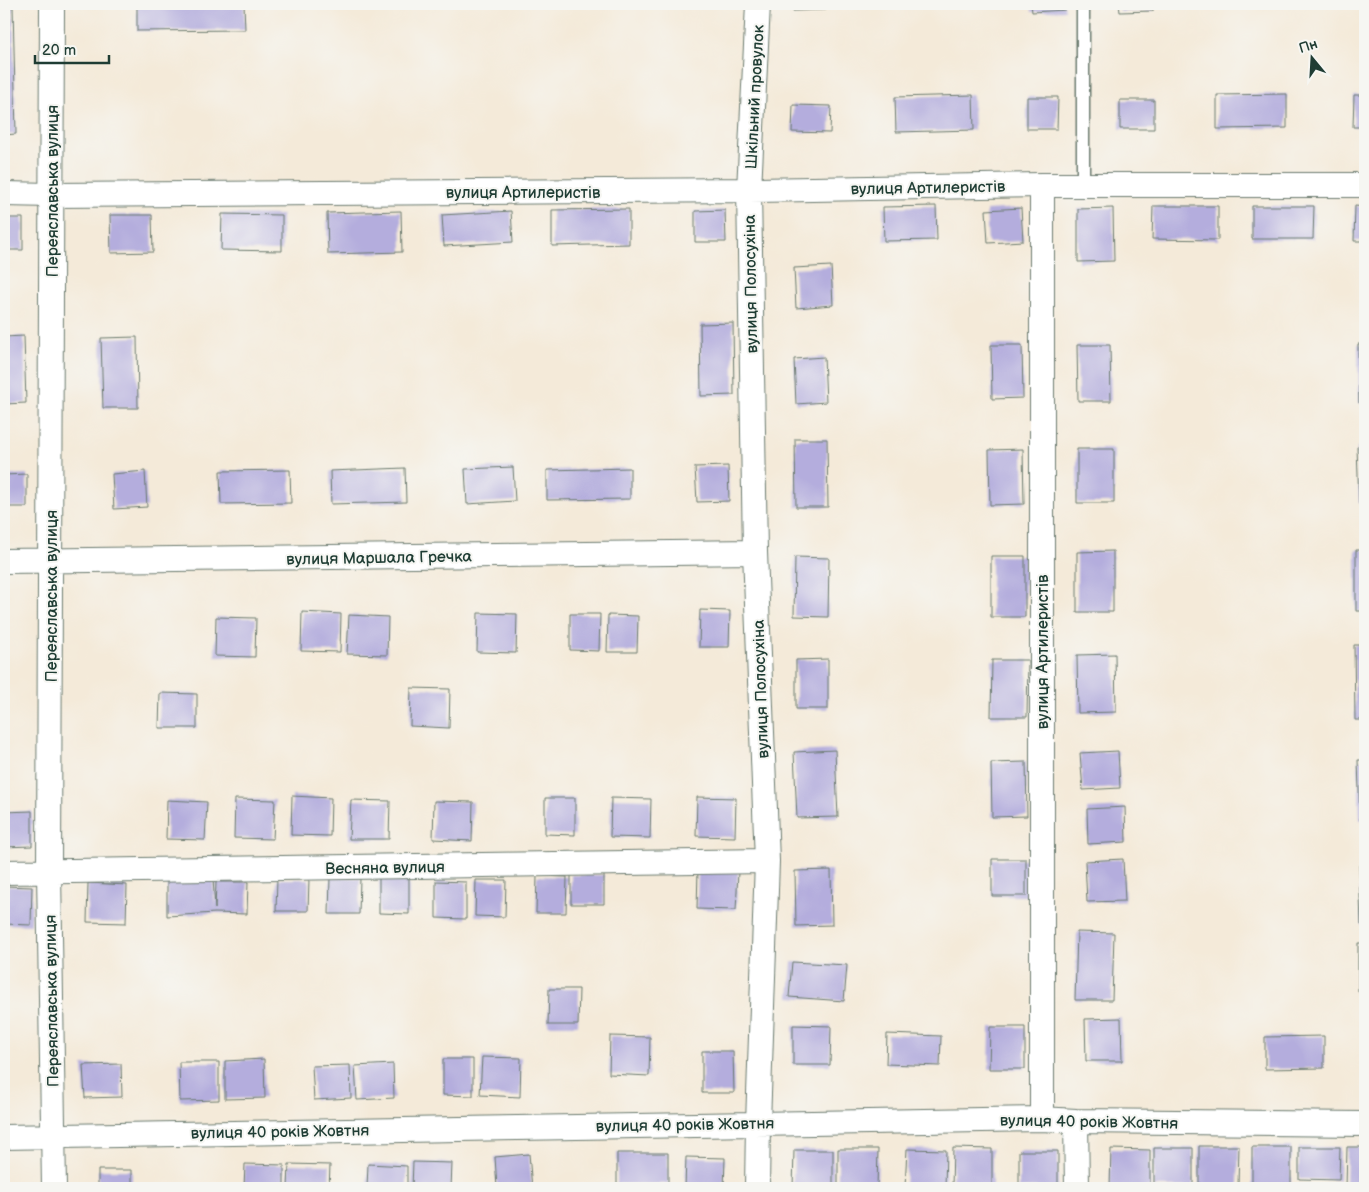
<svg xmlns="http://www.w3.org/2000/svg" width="1369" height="1192" viewBox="0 0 1369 1192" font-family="'Balsamiq Sans',sans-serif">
  <rect width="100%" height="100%" fill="#f6f6f2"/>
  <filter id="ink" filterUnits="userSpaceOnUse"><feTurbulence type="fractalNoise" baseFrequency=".02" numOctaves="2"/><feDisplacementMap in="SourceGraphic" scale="10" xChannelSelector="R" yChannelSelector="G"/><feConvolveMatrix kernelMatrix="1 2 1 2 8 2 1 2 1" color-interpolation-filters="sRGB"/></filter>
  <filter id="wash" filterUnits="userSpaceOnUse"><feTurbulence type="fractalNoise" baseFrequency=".0096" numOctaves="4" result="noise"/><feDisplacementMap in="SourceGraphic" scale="20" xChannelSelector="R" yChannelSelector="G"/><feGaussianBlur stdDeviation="1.12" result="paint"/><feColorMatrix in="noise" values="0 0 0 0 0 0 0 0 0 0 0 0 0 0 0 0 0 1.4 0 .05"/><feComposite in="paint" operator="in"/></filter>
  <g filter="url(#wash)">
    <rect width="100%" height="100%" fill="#f4ead9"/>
    <g id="blocks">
      <path fill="#b4addd" d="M137 4H244L245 30 137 31Z
        M793 4H826V10L793 11Z
        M1031 4H1064L1065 10 1032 12Z
        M1119 4H1153V11L1120 12Z
        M1360 4H1365V9L1360 10Z
        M4 7H13L16 134 4 135Z
        M1287 94V128L1217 129V95Z
        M973 95 974 130 896 132 895 97Z
        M1354 95H1365V127H1353Z
        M1027 97H1058L1057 129H1027Z
        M1120 100H1154V129H1120Z
        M793 105 831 106 830 133 792 132Z
        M936 206 937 240 884 241 883 207Z
        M1153 206H1218V240L1152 239Z
        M1252 206H1314L1313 239H1252Z
        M1355 206 1365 207V241H1354Z
        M1021 208 1023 241 988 243 986 210Z
        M1113 208 1114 261 1078 262V209Z
        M629 209V244L552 246V210Z
        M725 210 726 242H695V211Z
        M401 211 402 252 328 254 327 213Z
        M511 211 513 242 444 246 442 215Z
        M222 214 282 215V251L221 250Z
        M110 215H152L153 252 111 253Z
        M4 218H23V250H4Z
        M831 266 833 305 796 308 794 268Z
        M733 323 734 395 701 396 700 324Z
        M24 336 26 403 4 404V337Z
        M137 337 138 408H103L101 338Z
        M1358 344H1365V403H1359Z
        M991 345H1022L1023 398 992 399Z
        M1077 345H1110L1111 401H1078Z
        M824 357 826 402 796 404 794 359Z
        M795 439H827L828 507H796Z
        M1357 447H1365V503L1359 504Z
        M1023 449 1024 504 990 505 989 450Z
        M1077 449H1114V503H1077Z
        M728 466 729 501 697 502 695 467Z
        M513 467 515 501 467 504 465 469Z
        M405 468 406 502 331 504 330 471Z
        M630 468V499L547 500V470Z
        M290 470 291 503 221 504 220 471Z
        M145 471 147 507 114 509 112 474Z
        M27 474V507H4V475Z
        M1356 550H1365V611H1356Z
        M1113 551V612H1077V552Z
        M991 556H1025V617H991Z
        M795 557 829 558 828 617 794 616Z
        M700 610 730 611 729 647H699Z
        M302 612 341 614 340 652 301 651Z
        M478 613 517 614 516 653 477 652Z
        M570 614H600L599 651 570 650Z
        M349 615 388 617 387 655 347 654Z
        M608 615 638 616 637 652H607Z
        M216 617 256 618 255 657 215 656Z
        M1354 645H1365V720H1355Z
        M1115 654 1116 712 1078 713 1077 655Z
        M828 659V709H796V660Z
        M992 660H1028L1027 717H991Z
        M411 688 450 689 449 728 410 726Z
        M160 693 197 694V728H159Z
        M835 750 838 817 797 818 794 752Z
        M1118 751 1120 788 1083 790 1080 753Z
        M1358 760H1365V820H1360Z
        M1026 762 1027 816 992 817 991 763Z
        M292 796 331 798 330 836 291 835Z
        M697 797 736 798 735 837 696 836Z
        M545 798H575V835L545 834Z
        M611 798 651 799 650 838 610 837Z
        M235 799 275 800 273 839 234 838Z
        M167 800 207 802 205 840 166 839Z
        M351 800 390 801 389 839H349Z
        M434 801 473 802 472 841 433 839Z
        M1125 807 1126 842 1088 844 1087 809Z
        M32 811V846L4 847V812Z
        M992 859H1026V896H992Z
        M1123 859 1125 901 1087 902 1085 861Z
        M1359 865H1365V925H1361Z
        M698 870 738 872 736 910 697 909Z
        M831 870 832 925 796 926 795 871Z
        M571 875H604V904H571Z
        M537 876 567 877 566 913H536Z
        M330 877 360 878 359 914H329Z
        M379 877H409V914L379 913Z
        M213 879 215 909 216 882H248L247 914 215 913 167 916V880Z
        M277 879H309L308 911H276Z
        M476 880H506L505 917 475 916Z
        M436 881 466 882V919L436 918Z
        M88 883 127 885 126 923 87 922Z
        M4 886 32 887 31 925 4 924Z
        M1077 932 1114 933 1112 1000H1075Z
        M1358 943H1365V992H1358Z
        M792 962 847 965 844 1001 789 997Z
        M549 989H579L578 1025H548Z
        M1121 1018 1122 1061H1086L1085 1019Z
        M793 1025 831 1026 830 1065H793Z
        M990 1027H1025V1069H989Z
        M887 1034 941 1036 940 1066 886 1064Z
        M610 1036 650 1037 649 1076 609 1074Z
        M1324 1036V1068L1265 1069V1037Z
        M702 1051H733L734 1093H702Z
        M482 1057 521 1058 520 1097 480 1095Z
        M264 1059 265 1098 225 1099V1061Z
        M443 1059H473V1096L443 1095Z
        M179 1062H219V1100L180 1101Z
        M121 1064 122 1097 85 1098 83 1065Z
        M393 1064 394 1098 357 1100 355 1066Z
        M350 1065 351 1098 314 1100 312 1066Z
        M1199 1146H1239L1238 1185H1199Z
        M1252 1147H1291V1185H1252Z
        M1299 1147H1340L1339 1180 1299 1179Z
        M1347 1147H1365V1188H1346Z
        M953 1148 992 1149V1187H952Z
        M1154 1148H1193V1187H1154Z
        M838 1149H878L877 1188H838Z
        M907 1149 946 1150 945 1188 905 1187Z
        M1111 1149 1150 1150V1188H1110Z
        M794 1150H833V1188H793Z
        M1019 1151H1058V1188H1019Z
        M617 1153H668V1184H617Z
        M529 1154 532 1188H497L495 1157Z
        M686 1157 725 1158 724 1188H685Z
        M413 1162 452 1163 451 1188H412Z
        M245 1164 284 1165V1188H244Z
        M289 1164 330 1165 329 1188H288Z
        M368 1164 407 1166V1188H367Z
        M98 1170H132V1188H98Z"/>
    </g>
  </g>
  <g filter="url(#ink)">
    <use href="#blocks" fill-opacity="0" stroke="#6a7a6e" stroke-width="1"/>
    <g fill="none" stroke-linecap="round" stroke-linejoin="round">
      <g stroke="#6a7a6e" stroke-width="15">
        <path id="lane" d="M1083 185V4"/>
      </g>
      <g stroke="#6a7a6e" stroke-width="26">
        <path id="street" d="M52 4 49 872 54 1188
          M4 194 52 195 749 190 1042 185H1365
          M4 561 755 552
          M4 872 767 861
          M1042 1119V185
          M1076 1121 1077 1188
          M4 1137 1042 1119 1076 1121 1365 1124
          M757 1188 758 1123 767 861 755 552 749 190 758 4"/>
      </g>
      <use href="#lane" stroke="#fff" stroke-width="12"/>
      <use href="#street" stroke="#fff" stroke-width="24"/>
    </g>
  </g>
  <g text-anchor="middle" stroke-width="4" stroke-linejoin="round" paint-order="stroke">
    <g font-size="16" fill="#1f3d34" stroke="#f6f6f2">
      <text transform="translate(754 97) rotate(-87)" y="6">Шкільний провулок</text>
      <text transform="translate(928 187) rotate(-1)" y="6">вулиця Артилеристів</text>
      <text transform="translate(52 191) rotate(-90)" y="6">Переяславська вулиця</text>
      <text x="523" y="198">вулиця Артилеристів</text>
      <text transform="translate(750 284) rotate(-91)" y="6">вулиця Полосухіна</text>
      <text transform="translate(379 557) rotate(-1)" y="6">вулиця Маршала Гречка</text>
      <text transform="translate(51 596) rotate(-90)" y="6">Переяславська вулиця</text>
      <text transform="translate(1042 652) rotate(-90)" y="6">вулиця Артилеристів</text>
      <text transform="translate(760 689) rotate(-92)" y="6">вулиця Полосухіна</text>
      <text transform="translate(385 867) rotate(-1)" y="6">Весняна вулиця</text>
      <text transform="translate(51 1001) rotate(-91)" y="6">Переяславська вулиця</text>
      <text transform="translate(1089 1121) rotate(1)" y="6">вулиця 40 років Жовтня</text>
      <text transform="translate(685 1124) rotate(-1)" y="6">вулиця 40 років Жовтня</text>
      <text transform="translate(280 1131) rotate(-1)" y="6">вулиця 40 років Жовтня</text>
    </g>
  </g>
  <rect width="1369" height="1192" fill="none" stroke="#f6f6f2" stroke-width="20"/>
  <g transform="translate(1312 58) rotate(342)" stroke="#f6f6f2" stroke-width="4" paint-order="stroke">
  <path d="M0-4L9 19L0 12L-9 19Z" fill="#1f3d34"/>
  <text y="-8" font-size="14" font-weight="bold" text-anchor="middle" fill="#1f3d34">Пн</text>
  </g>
  <path d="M35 55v8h74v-8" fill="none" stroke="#1f3d34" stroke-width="2.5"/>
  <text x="42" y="55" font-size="15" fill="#1f3d34" stroke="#f6f6f2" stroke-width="4" paint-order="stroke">20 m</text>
</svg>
